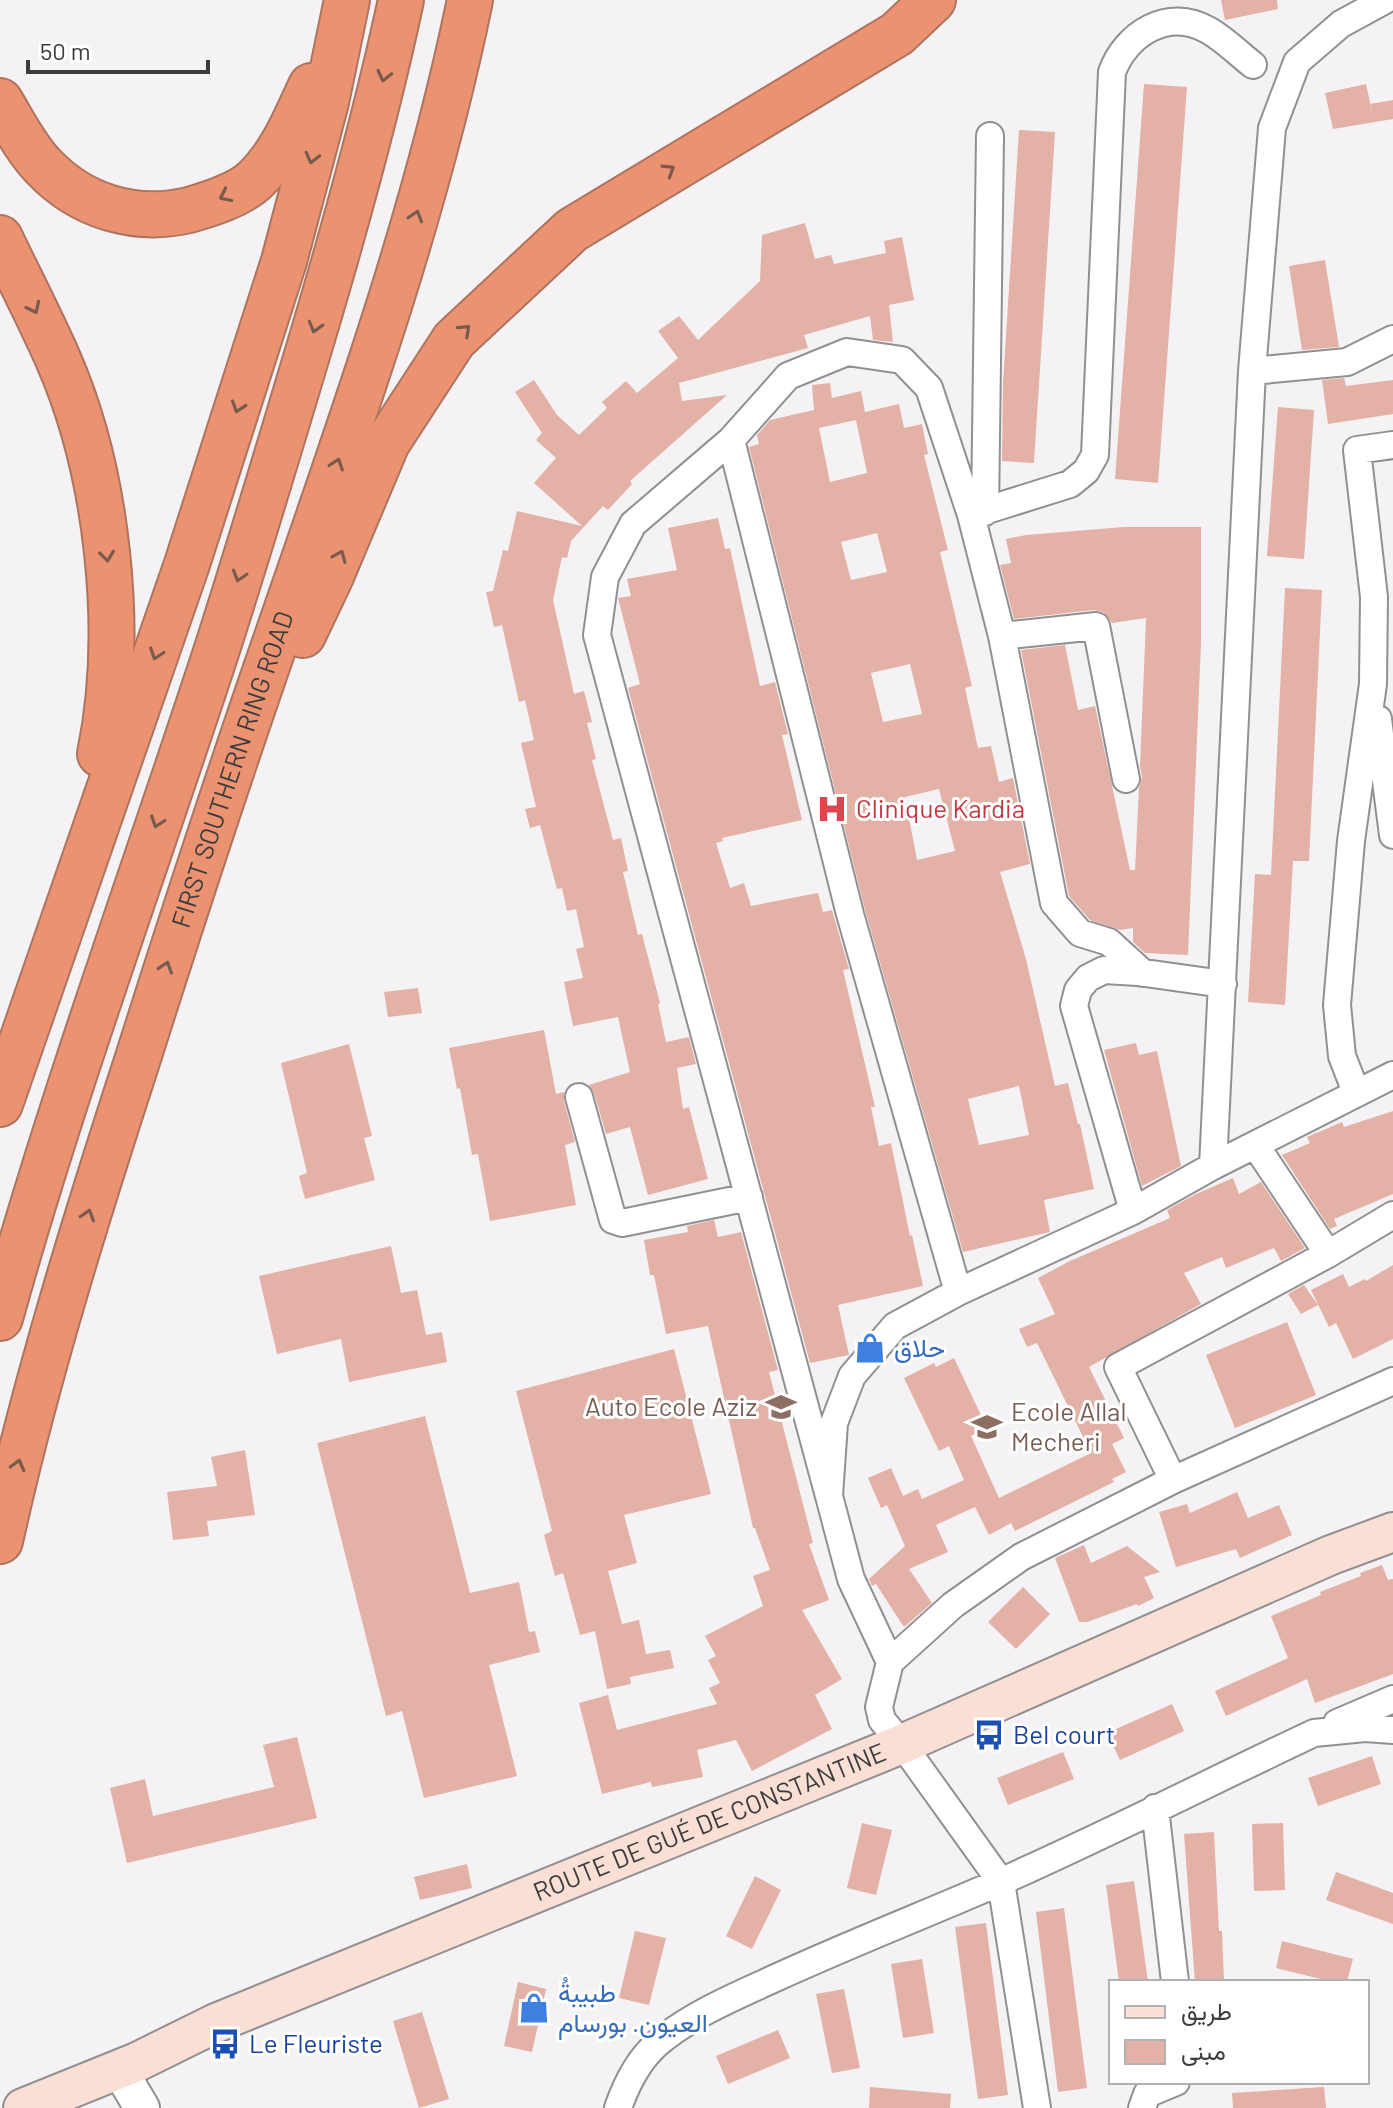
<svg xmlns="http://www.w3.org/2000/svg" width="1393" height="2108" viewBox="0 0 1393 2108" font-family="Barlow,Vazirmatn,sans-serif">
  <rect width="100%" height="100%" fill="#f4f2f5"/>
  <path fill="#e3b1a5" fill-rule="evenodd" d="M1221 0H1277L1278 9 1225 20Z
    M1144 84 1187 87 1158 483 1115 479Z
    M1366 84 1373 116 1370 104 1393 100V119L1333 129 1325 93Z
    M1019 130 1055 132 1034 463 1002 461 1003 383Z
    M805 223 815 259 831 255 834 264 886 253 884 241 902 237 914 300 889 305 893 342 873 340 870 316 804 335 808 348 679 383 682 401 727 395 630 481 632 484 608 510 603 506 571 541 567 558 562 557 553 600 574 694 584 691 592 722 587 723 596 759 592 760 613 840 621 838 628 871 623 872 638 935 642 934 660 1003 658 1004 666 1042 689 1037 696 1064 677 1068 683 1109 689 1107 708 1179 648 1195 630 1127 606 1134 594 1093 589 1085 630 1072 618 1017 573 1026 564 982 583 978 576 949 584 947 576 909 567 911 562 888 557 889 540 825 530 828 525 809 536 807 521 743 534 740 525 700 519 702 502 625 494 627 486 592 493 591 503 550 508 551 517 511 582 526 534 483 556 458 536 440 542 433 515 392 534 380 557 415 579 435 607 408 602 402 626 381 637 393 678 358 658 331 679 316 698 340 760 281 762 235Z
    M1325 260 1339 347 1302 350 1289 266Z
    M1344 378 1346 386 1393 380V414L1328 424 1322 380Z
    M830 383 832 398 861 391 865 412 899 404 904 428 922 424 928 454 924 455 948 550 940 552 972 686 965 688 978 748 991 746 999 782 1013 778 1030 864 1000 872 1026 959 1055 1086 1068 1083 1078 1124H1080L1094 1189 1044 1200 1050 1232 963 1252 865 910 749 447 759 444 757 435 770 420 814 410 812 385ZM856 420 867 473 830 482 819 428ZM877 533 887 572 851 580 841 542ZM910 664 922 714 883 722 871 673ZM939 789 955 851 917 860 905 797ZM1019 1086 1029 1135 979 1145 968 1099Z
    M1278 407 1314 410 1304 559 1267 556Z
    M718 518 725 549 730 548 760 686 775 682 788 734 782 735 802 820 722 838 723 841 716 843 730 888 744 883 751 906 818 893 823 912 832 910 849 969 843 970 875 1107H871L879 1146 891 1143 910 1236 912 1235 923 1286 838 1305 849 1355 810 1363 628 688 640 684 618 598 631 596 627 579 677 570 668 528Z
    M1124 527H1201V642L1188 955 1145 953 1133 942V928L1120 930 1090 920 1069 896 1021 650 1065 645 1078 710 1095 706 1130 870H1135L1139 788 1142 777 1140 766 1146 618 1112 623 1103 612 1094 610 1014 619 1000 565 1011 563 1006 539 1026 535Z
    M1285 588 1322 590 1309 861H1293L1285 1005 1248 1002 1255 874 1271 875Z
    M418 988 422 1013 388 1017 384 992Z
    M544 1030 556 1094 564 1092V1101L575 1142 565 1145 576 1205 490 1221 478 1154 472 1155 460 1088 457 1089 449 1048Z
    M1136 1043 1139 1055 1157 1051 1181 1166 1142 1186 1104 1050Z
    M349 1044 372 1136 364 1138 375 1180 305 1199 299 1176 307 1173 281 1063Z
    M1393 1111V1194L1334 1219 1337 1226 1330 1229 1282 1155 1310 1143 1307 1137 1342 1122 1344 1127Z
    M1233 1178 1239 1194 1261 1182 1305 1248 1281 1261 1274 1248 1226 1268 1222 1257 1184 1273 1201 1304 1089 1367 1124 1438 1112 1444 1126 1472 1112 1479 1114 1482 1015 1531 1011 1523 989 1535 975 1507 936 1525 948 1552 909 1569 932 1603 904 1627 876 1584 872 1586 869 1579 905 1546 887 1505 881 1508 868 1478 891 1468 903 1496 918 1489 922 1499 964 1480 949 1446 939 1451 904 1378 934 1363 936 1367 954 1358 987 1428 971 1436 999 1498 1091 1453 1037 1343 1027 1347 1019 1329 1055 1314 1038 1278 1070 1261 1170 1218 1167 1210 1196 1194Z
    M714 1220 718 1237 741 1232 778 1370 769 1372 813 1543 809 1544 829 1600 802 1610 842 1679 815 1695 832 1729 752 1771 736 1740 697 1750 703 1777 652 1787 651 1782 602 1794 579 1703 608 1695 617 1730 717 1704 709 1688 720 1683 708 1660 716 1656 705 1636 763 1606 753 1576 770 1570 755 1528H753L708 1326 666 1334 654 1275H650L644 1240 688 1232 687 1226Z
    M391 1246 401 1293 417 1290 426 1335 442 1332 447 1362 349 1382 341 1339 277 1354 259 1276Z
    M1393 1265V1339L1353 1359 1336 1323 1329 1327 1311 1290 1343 1274 1349 1287 1365 1279 1366 1281Z
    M1304 1285 1318 1305 1301 1314 1288 1294Z
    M1287 1322 1316 1395 1235 1428 1206 1355Z
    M674 1349 711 1494 624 1515 637 1563 608 1571 622 1624 639 1620 646 1654 670 1650 674 1668 630 1677 631 1684 607 1689 595 1631 580 1635 563 1573 555 1576 544 1535 552 1531 516 1391Z
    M425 1416 470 1593 519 1582 529 1632 535 1631 540 1652 489 1665 517 1776 424 1798 402 1711 386 1716 317 1443Z
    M245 1450 255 1515 207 1521 209 1536 173 1540 167 1492 217 1486 211 1457Z
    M1237 1492 1248 1518 1279 1505 1292 1535 1240 1558 1236 1549 1176 1567 1159 1512 1187 1504 1190 1513Z
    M1084 1545 1091 1563 1127 1546 1160 1572 1144 1577 1154 1598 1138 1606 1137 1604 1087 1622H1079L1055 1558Z
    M1382 1565 1388 1580 1393 1579V1674L1315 1703 1307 1679 1226 1716 1215 1691 1288 1658 1271 1616 1321 1595 1320 1592 1361 1576 1360 1573Z
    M1023 1587 1050 1614 1016 1649 988 1622Z
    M1172 1704 1184 1731 1120 1760 1107 1733Z
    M297 1737 317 1818 127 1863 110 1788 145 1779 153 1816 274 1787 263 1745Z
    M1063 1752 1074 1779 1008 1805 997 1778Z
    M1372 1756 1381 1784 1318 1806 1308 1778Z
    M862 1823 892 1830 876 1895 847 1888Z
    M1283 1823 1285 1890 1254 1891 1252 1824Z
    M1214 1832 1219 1931H1222L1224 1982H1195L1184 1834Z
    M467 1864 472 1888 420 1900 414 1877Z
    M1336 1872 1393 1893V1924L1326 1900Z
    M755 1876 781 1890 752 1949 726 1936Z
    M1134 1881 1148 1982H1119L1106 1885Z
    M1064 1908 1087 2088 1058 2092 1036 1912Z
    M986 1923 1008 2095 978 2099 955 1927Z
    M635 1931 666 1938 649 2005 619 1998Z
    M1282 1941 1353 1959 1347 1982H1333L1276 1968Z
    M922 1959 934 2033 903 2038 891 1964Z
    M518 1982 546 1989 532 2052 504 2046Z
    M844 1989 860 2068 832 2073 816 1994Z
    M422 2012 449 2099 419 2108 393 2021Z
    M778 2030 790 2058 728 2084 716 2056Z
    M870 2087 951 2094 950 2108H869Z
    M1324 2087 1326 2108H1233L1232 2093Z"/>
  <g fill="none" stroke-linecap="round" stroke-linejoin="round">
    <g stroke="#918f92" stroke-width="30">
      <path id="minor" d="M1252 371 1347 362 1393 339
        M731 440 850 914 958 1292
        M985 512 990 136
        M971 515 1070 484 1086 471 1095 455 1112 72C1126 34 1168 7 1208 30 1224 39 1239 54 1253 65
        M1002 636 1096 626 1126 779
        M1378 719 1393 835
        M1356 1092 1342 1056 1337 1005 1351 841 1373 684 1374 597 1357 450 1393 445
        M579 1097 613 1220 622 1223 749 1197
        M1256 1146 1328 1254
        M1213 1166 1252 371 1272 128 1297 62 1341 24 1385 0
        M1133 1211 1074 1006 1078 990 1088 978 1104 970 1138 972 1223 984
        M1173 1480 1118 1367 1328 1254 1393 1215
        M829 1496 597 635 605 577 633 524 731 440 788 376 847 352 902 360 929 388 971 515 1002 636 1054 903 1080 933 1109 942 1143 973
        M890 1662 851 1579 829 1496 834 1423 852 1376 895 1326 958 1292 1133 1211 1213 1166 1393 1075
        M1337 1723 1393 1699
        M1155 1808 1175 1982
        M618 2108C627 2082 642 2054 664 2038 696 2013 734 1997 771 1980 847 1945 924 1915 1000 1882 1106 1835 1210 1782 1314 1733L1365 1728 1393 1730
        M1037 2108 1001 1882 902 1744 882 1720 879 1707 890 1662 953 1605 1021 1557 1173 1480 1393 1381
        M1142 2108 1147 2094 1176 2082"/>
    </g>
    <g stroke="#918f92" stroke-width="38">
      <path id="tertiary" d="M119 2069 142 2108"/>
    </g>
    <g stroke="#918f92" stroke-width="42">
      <g id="secondary">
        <path id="s1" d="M23 2108 137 2062 216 2023 902 1744 1331 1555 1393 1532"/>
      </g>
    </g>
    <g stroke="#ae745f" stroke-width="48">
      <g id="motorway">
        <path d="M0 101C13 122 26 149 44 167 81 206 135 223 189 210 210 204 239 195 255 180 282 154 296 118 311 86"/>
        <path d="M0 238C19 278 40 318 58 359 108 473 125 632 100 754"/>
        <path d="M303 635 331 576 387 443 454 340 572 230 897 34 933 0"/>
        <path d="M0 1104 187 564 284 261 326 102 347 0"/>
        <path d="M0 1318C63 1091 145 870 218 646 251 543 282 439 313 335 346 224 377 113 401 0"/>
        <path id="s2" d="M0 1541C36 1378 86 1218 138 1058 182 919 227 781 275 643 348 431 425 220 470 0"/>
      </g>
    </g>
    <use href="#minor" stroke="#fff" stroke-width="26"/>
    <use href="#tertiary" stroke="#fff" stroke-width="34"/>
    <use href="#secondary" stroke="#f9dfd4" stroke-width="38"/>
    <use href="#motorway" stroke="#eb9371" stroke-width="44"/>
  </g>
  <defs><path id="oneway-chevron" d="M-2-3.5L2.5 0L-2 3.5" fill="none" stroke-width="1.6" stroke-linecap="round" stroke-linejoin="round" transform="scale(2)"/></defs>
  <g stroke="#795a4f">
    <use href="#oneway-chevron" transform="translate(384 76) rotate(103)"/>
    <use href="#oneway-chevron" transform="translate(312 158) rotate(104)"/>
    <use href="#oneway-chevron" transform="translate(669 170) rotate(-32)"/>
    <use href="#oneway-chevron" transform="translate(225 196) rotate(154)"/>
    <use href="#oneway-chevron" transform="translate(416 216) rotate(-73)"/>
    <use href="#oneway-chevron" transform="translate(34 308) rotate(64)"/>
    <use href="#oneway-chevron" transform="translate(315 327) rotate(106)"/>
    <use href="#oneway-chevron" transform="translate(465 330) rotate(-43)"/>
    <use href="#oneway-chevron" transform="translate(238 407) rotate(108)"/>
    <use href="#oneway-chevron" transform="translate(337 464) rotate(-71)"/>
    <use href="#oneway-chevron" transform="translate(107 556) rotate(83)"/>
    <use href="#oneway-chevron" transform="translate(340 556) rotate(-67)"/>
    <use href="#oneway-chevron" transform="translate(239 576) rotate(107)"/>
    <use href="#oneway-chevron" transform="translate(156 654) rotate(109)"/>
    <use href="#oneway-chevron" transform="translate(157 822) rotate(109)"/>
    <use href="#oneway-chevron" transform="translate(166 967) rotate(-72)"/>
    <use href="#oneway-chevron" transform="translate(88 1215) rotate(-73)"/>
    <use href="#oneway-chevron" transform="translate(18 1465) rotate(-75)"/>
  </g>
  <defs>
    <g id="hospital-bare" transform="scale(2.4)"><path d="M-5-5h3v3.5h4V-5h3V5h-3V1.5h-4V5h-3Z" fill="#e0444e" stroke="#fff" stroke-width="2.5" paint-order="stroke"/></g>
    <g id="shop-bare" transform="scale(2.4)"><path d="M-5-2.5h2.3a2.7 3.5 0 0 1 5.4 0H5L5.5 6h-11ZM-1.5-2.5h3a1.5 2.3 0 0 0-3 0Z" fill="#3f7fe0" stroke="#fff" stroke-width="2.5" paint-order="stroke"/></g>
    <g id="school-bare" transform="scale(2.4)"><path d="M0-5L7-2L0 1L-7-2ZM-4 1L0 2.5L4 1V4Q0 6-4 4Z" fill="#8d6e63" stroke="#fff" stroke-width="2.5" paint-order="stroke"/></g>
    <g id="bus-bare" transform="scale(2.4)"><path d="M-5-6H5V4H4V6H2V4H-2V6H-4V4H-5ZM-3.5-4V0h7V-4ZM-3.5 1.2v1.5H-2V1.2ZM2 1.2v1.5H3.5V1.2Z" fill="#1a4fb4" stroke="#fff" stroke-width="2.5" paint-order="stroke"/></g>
  </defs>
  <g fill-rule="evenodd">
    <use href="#hospital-bare" x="832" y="809"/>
    <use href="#shop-bare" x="870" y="1348"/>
    <use href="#school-bare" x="781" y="1407"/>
    <use href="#school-bare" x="987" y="1427"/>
    <use href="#bus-bare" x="989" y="1735"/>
    <use href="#shop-bare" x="534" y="2008"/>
    <use href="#bus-bare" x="225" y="2044"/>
  </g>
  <g text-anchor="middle" stroke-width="6" stroke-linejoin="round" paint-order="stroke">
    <g font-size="26" fill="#3c3b3d" stroke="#fff">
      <text dy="9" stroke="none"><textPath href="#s2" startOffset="806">FIRST SOUTHERN RING ROAD</textPath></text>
      <text dy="9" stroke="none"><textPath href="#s1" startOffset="744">ROUTE DE GUÉ DE CONSTANTINE</textPath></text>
    </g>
    <g font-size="26" fill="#be3a42" stroke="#fff" text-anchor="start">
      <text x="856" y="818">Clinique Kardia</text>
    </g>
    <g font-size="26" fill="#366cbe" stroke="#fff" text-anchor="start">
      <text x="894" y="1357">حلاق</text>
      <text x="558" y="2002">طبيبةُ<tspan x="558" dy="30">العيون. بورسام</tspan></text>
    </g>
    <g font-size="26" fill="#785e54" stroke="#fff" text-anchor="end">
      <text x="757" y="1416">Auto Ecole Aziz</text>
      <text x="1011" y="1421" text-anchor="start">Ecole Allal<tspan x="1011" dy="30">Mecheri</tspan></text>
    </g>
    <g font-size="26" fill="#164399" stroke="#fff" text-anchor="start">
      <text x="1013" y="1744">Bel court</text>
      <text x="249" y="2053">Le Fleuriste</text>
    </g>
  </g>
  <rect x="1109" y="1980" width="260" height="104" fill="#ffffff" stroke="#b1b1b1" stroke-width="2"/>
  <rect x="1125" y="2006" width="40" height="12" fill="#f9dfd4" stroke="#b1b1b1" stroke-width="2"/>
  <text x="1181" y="2020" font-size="24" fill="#3c3b3d">طريق</text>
  <rect x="1125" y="2040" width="40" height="24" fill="#e3b1a5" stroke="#b1b1b1" stroke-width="2"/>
  <text x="1181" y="2060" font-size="24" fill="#3c3b3d">مبنى</text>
  <path d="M28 60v12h180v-12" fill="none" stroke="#3c3b3d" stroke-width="4"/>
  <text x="40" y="60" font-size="24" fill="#3c3b3d" stroke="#ffffff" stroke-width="6" paint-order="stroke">50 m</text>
</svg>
